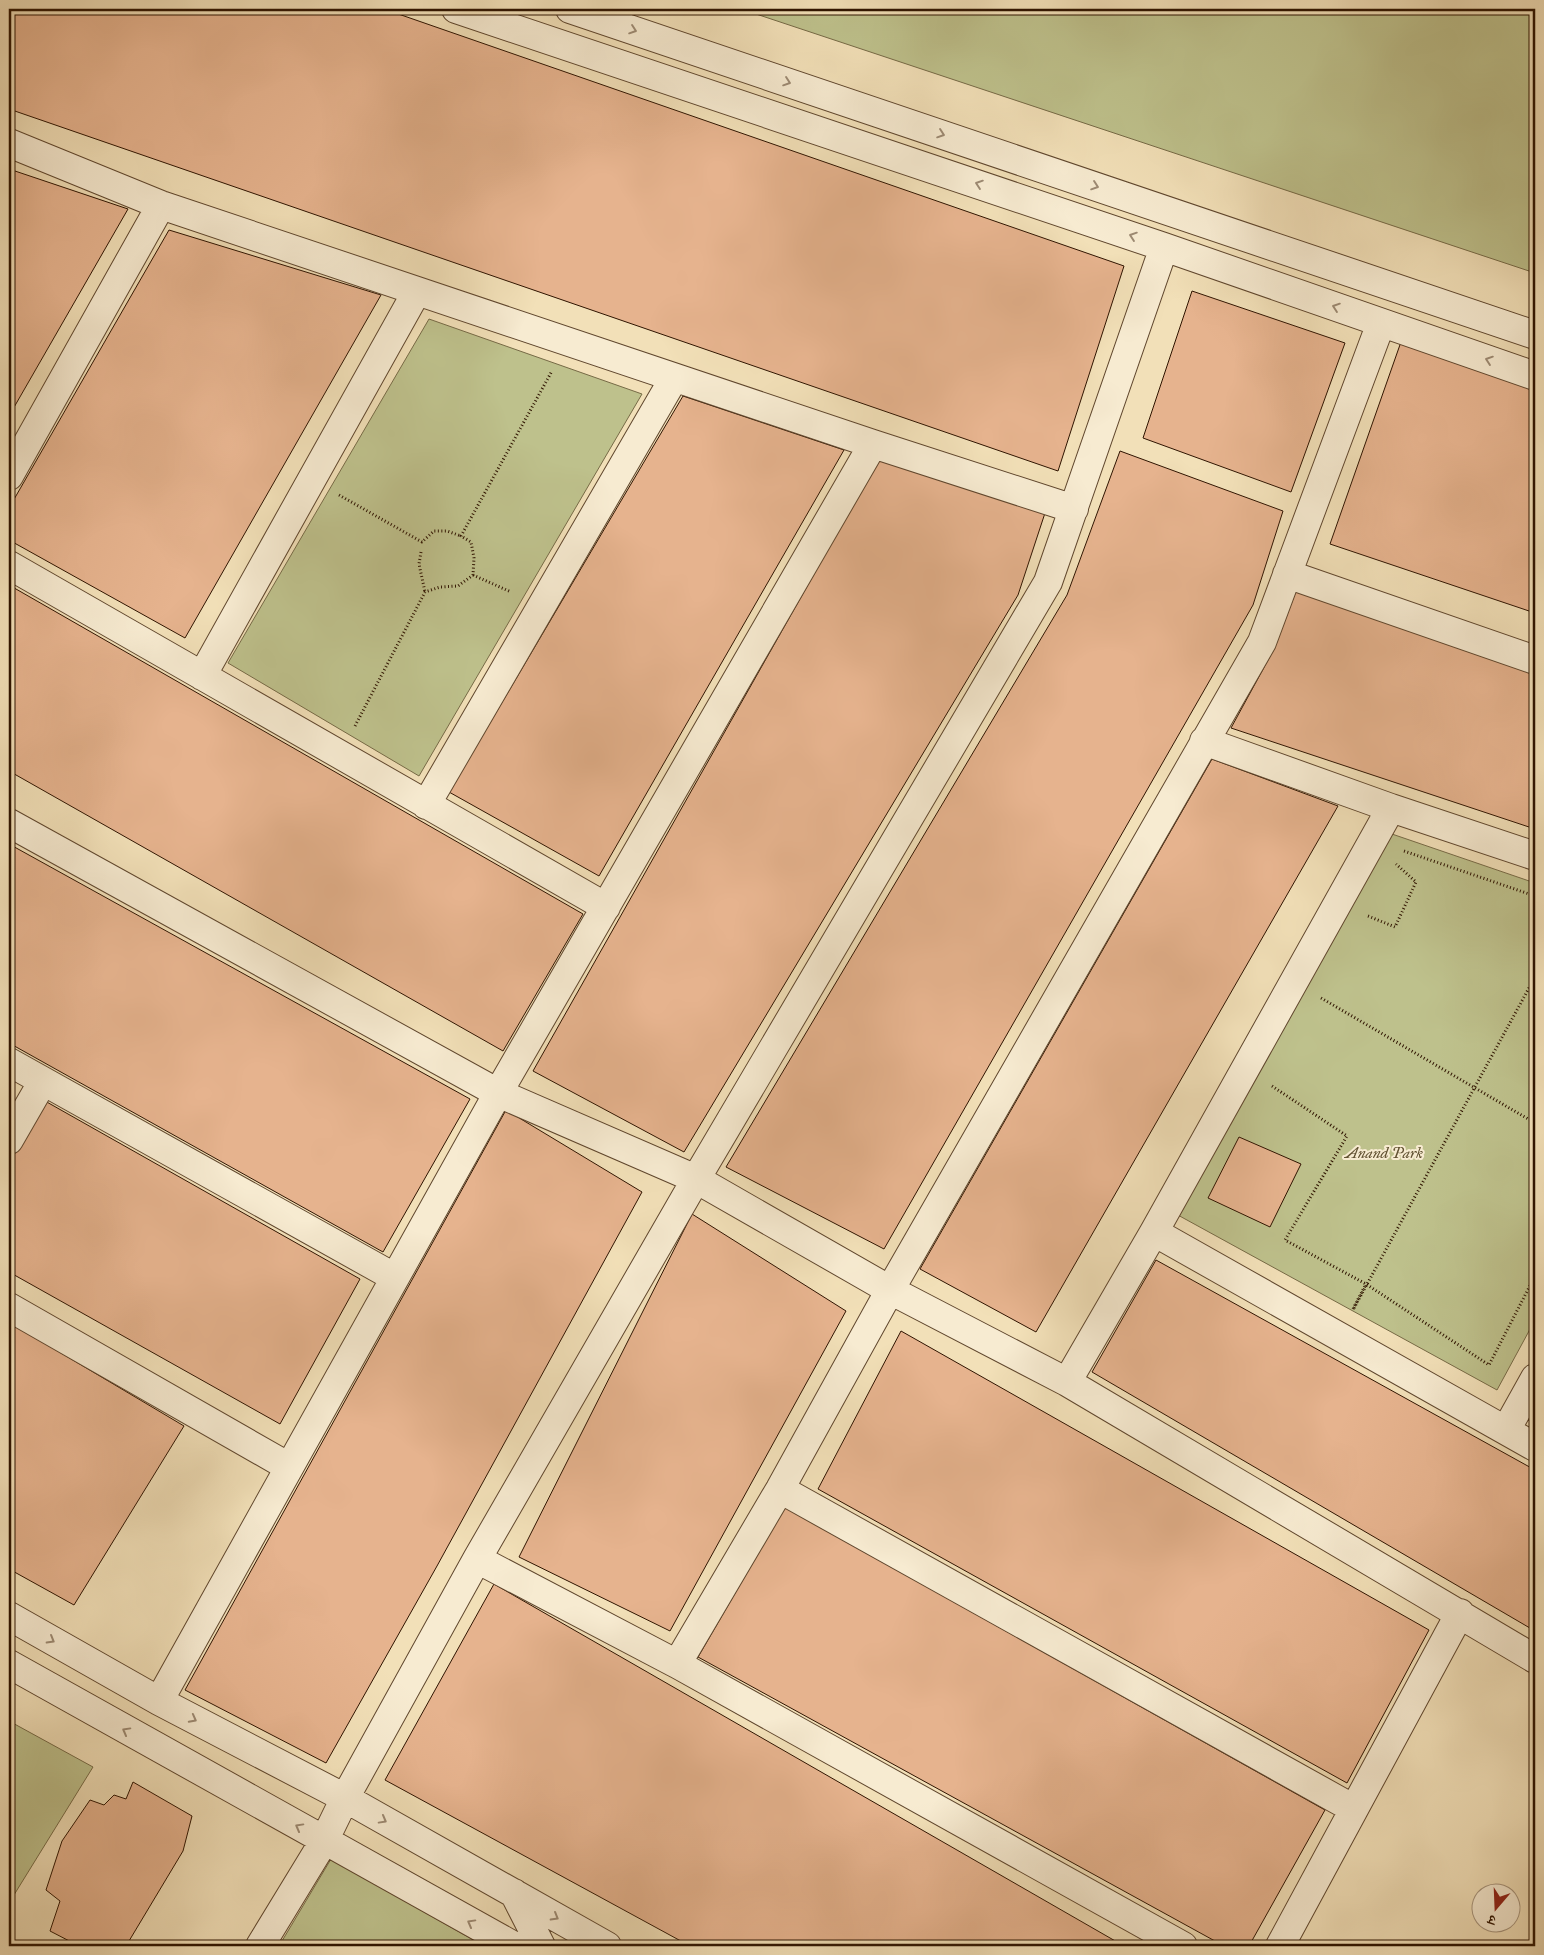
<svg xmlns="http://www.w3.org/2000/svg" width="1544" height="1955" viewBox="0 0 1544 1955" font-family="'IM FELL Great Primer','Noto Serif Devanagari',serif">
  <rect width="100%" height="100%" fill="#f2e0b8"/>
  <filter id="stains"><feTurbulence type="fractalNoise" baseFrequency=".004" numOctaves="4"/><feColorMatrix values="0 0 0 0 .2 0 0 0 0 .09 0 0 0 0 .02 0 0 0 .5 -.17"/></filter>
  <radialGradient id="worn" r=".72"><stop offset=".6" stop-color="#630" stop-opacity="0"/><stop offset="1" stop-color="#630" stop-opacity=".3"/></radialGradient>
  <path fill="#bec18c" stroke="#766a46" d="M741 9H1535V273Z
    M429 319 642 394 419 776 228 663Z
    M1389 833 1535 883V1320L1497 1390 1176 1214Z
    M9 1721 93 1767 9 1903Z
    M331 1859 484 1946H279Z"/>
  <path fill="#e6b38e" stroke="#2f1400" d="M9 9H384L1124 266 1058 471 9 109Z
    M9 169 128 209 9 416Z
    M169 230 381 295 185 638 9 540V508Z
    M1192 291 1345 343 1291 492 1143 438Z
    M1402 339 1535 384V613L1330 544Z
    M683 396 844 450 599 876 449 792Z
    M1120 451 1283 511 1253 605 884 1249 726 1167 1067 595Z
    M879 459 1045 513 1018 595 684 1152 533 1071Z
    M9 585 583 914 503 1051 9 771Z
    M1296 591 1535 674V829L1231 728 1274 649Z
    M1212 759 1338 806 1036 1332 920 1269Z
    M9 844 470 1099 383 1252 9 1043Z
    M45 1101 360 1279 280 1424 9 1272V1162Z
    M506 1110 642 1192 437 1566 326 1763 185 1690Z
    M1239 1137 1301 1164 1270 1227 1208 1198Z
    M692 1214 846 1311 670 1631 519 1557Z
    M1156 1260 1535 1470V1631L1092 1372Z
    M9 1322 184 1426 74 1605 9 1569Z
    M901 1331 1429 1630 1347 1783 818 1489Z
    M1535 1394V1424L1523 1417Z
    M785 1507 1325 1810 1249 1946H1224L698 1657Z
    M494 1584 1124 1946H690L385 1780Z
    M133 1782 192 1816 183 1851 126 1946H79L50 1931 60 1901 46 1890 62 1841 90 1800 104 1805 114 1795 126 1799Z
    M1533 1939 1535 1941V1946H1529Z"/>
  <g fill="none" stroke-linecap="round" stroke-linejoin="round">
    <g stroke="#60472e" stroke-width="30">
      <path id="minor" d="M456 9 1164 247 1535 376
        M570 9 1535 335
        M9 143 161 205 873 444 1074 509
        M9 476 161 205
        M9 565 606 907
        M1287 574 1535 660
        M202 676 417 291
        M1204 741 1391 808 1535 856
        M426 805 674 378
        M9 823 498 1093 696 1179 890 1290 1067 1382 1535 1659
        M9 1062 394 1277
        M9 1140 43 1081
        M1154 1232 1535 1447
        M9 1307 289 1467
        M1067 1382 1154 1232 1391 808
        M1506 1430 1535 1378
        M780 1489 1354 1809
        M477 1559 677 1664 1183 1946
        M9 1616 159 1701 345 1798 607 1946
        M9 1664 514 1946
        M677 1664 780 1489 890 1290 1262 642 1381 323
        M159 1701 498 1093 873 444
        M514 1893 541 1946
        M260 1946 324 1841 345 1798 477 1559 696 1179 1048 582 1164 247
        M1280 1946 1460 1613"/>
    </g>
    <path stroke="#2f1400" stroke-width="3" stroke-dasharray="1 2.5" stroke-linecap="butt" d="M339 495 422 542 434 531H447L461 536
      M421 552 419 564 425 592
      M473 575 511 592
      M355 726 425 592 440 587 458 586 473 575 474 558 471 542 461 536 552 371
      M1404 851 1535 896
      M1368 916 1395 927 1416 882 1396 864
      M1321 998 1535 1123
      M1272 1086 1347 1136 1285 1240 1366 1284 1489 1365 1535 1276
      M1354 1308 1535 977
      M1353 1309 1366 1284"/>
    <use href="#minor" stroke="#f7ebd1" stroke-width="28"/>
  </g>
  <defs><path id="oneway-chevron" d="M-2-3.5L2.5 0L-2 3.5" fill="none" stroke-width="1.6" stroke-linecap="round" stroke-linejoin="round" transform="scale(1.25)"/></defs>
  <g stroke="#9d8a73">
    <use href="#oneway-chevron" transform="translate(633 30) rotate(19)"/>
    <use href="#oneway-chevron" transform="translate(787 82) rotate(19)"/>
    <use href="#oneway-chevron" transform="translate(941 134) rotate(19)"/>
    <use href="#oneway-chevron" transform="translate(979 184) rotate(-161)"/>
    <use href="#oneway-chevron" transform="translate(1095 186) rotate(19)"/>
    <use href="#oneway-chevron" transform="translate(1133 236) rotate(-161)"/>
    <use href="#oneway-chevron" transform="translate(1336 307) rotate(-161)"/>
    <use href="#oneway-chevron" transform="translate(1489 360) rotate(-161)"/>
    <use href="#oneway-chevron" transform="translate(51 1640) rotate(30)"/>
    <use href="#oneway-chevron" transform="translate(193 1719) rotate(28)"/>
    <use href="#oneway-chevron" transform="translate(126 1731) rotate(-151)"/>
    <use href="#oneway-chevron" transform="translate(383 1820) rotate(29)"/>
    <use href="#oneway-chevron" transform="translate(299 1827) rotate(-151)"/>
    <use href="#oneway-chevron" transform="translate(555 1917) rotate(30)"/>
    <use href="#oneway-chevron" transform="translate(471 1923) rotate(-151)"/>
  </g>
  <g text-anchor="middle" stroke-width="4" stroke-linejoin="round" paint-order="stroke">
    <g font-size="15" font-style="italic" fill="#615131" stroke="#f7ebd1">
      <text x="1384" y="1158">Anand Park</text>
    </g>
  </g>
  <rect width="1544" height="1955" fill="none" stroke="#f2e0b8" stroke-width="30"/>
  <rect x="10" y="10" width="1524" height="1935" fill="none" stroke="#2f1400" stroke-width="2.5"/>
  <rect x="15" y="15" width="1514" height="1925" fill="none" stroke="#2f1400"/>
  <g transform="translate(1496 1908) rotate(199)"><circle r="24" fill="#f7ebd1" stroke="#a7957d"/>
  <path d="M0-4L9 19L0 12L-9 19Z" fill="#8f2418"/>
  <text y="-8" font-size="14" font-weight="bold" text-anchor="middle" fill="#2f1400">उ</text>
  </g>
  <rect width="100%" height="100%" filter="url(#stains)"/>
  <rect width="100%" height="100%" fill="url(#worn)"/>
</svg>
